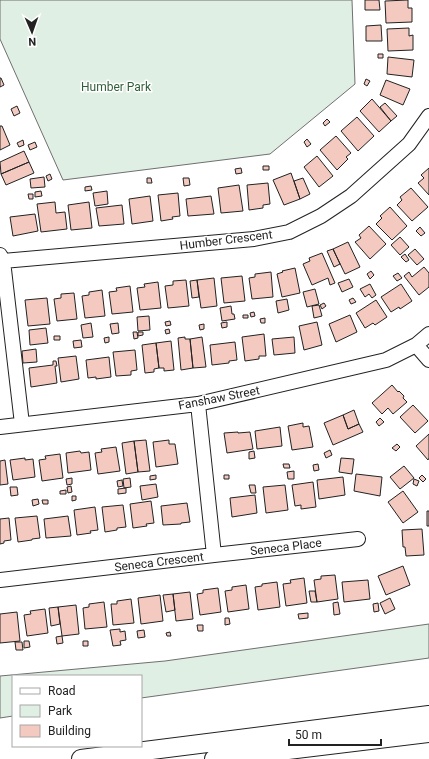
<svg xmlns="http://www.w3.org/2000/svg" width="429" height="759" viewBox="0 0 429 759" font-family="Roboto,sans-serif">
  <rect width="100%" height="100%" fill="#fff"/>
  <path fill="#e0efe3" stroke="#6f6f6f" d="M0 0H352L355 84 270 154 63 180 0 39Z
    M429 624V658L141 698V676H13V716L0 718V676L165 661Z"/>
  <path fill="#f3c9c0" stroke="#222" d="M365 0H379L380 10H365Z
    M408 0V8H412V22L386 23 385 1Z
    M381 25 382 41H366V26Z
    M409 28V36L413 35V50L388 51 387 29Z
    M378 54H383V58H378Z
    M388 57 414 60 412 77 387 74Z
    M0 78H1L4 85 0 87Z
    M366 79 370 81 367 86 364 84Z
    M386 80 410 89 403 105 380 95Z
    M372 99 391 121 379 132 360 111Z
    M385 103 397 116 391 121 380 107Z
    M17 106 20 113 14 116 11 109Z
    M357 117 374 136 358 151 341 131Z
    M327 119 330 122 325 126 323 123Z
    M0 126H2L10 145 0 150Z
    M336 136 351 153 346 157 348 159 337 170 320 150Z
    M307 139 311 144 307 147 304 142Z
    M23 140 24 145 19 147 17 143Z
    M35 142 37 147 30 150 28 145Z
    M24 151 29 162 1 174 0 162Z
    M317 156 333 176 319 187 304 167Z
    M29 162 34 173 6 185 1 174Z
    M263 166H269V170H263Z
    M241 168 242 173 236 174 235 169Z
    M429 168V195L418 183 424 178 421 175Z
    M291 173 300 199 284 205 273 180Z
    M50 174 52 179 48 181 46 176Z
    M44 177 45 187 31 188 30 179Z
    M147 178H151L152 183H147Z
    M183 178H189L190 185 184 186Z
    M303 178 310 194 300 199 294 181Z
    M268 183 270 204 263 205V208L249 210 247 185Z
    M239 185 243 211 221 213 218 188Z
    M91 186 92 190 85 191V187Z
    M411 188 428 207 412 221 397 205 402 200 400 197Z
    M41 191 42 196 35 197V192Z
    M107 191 108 204 95 206 93 193Z
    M178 193 180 216 172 217 173 219 161 221 158 195Z
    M28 194H33V199H29Z
    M150 196 153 221 132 224 129 199Z
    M211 196 214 214 188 216 186 199Z
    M55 202 56 213 65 212 67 229 41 232 37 204Z
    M89 202 92 228 71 230 68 205Z
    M122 205 124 224 99 226 96 208Z
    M390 207 407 226 392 240 376 224 382 218 380 216Z
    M35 214 38 231 13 236 10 217Z
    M369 226 386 244 370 259 355 242 361 238 359 235Z
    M420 227 425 233 421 236 416 231Z
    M400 237 409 247 400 255 391 245Z
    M348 242 360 267 345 274 333 249Z
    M333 249 340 264 334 267 327 251Z
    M415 249 424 259 417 265 408 255Z
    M322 253 335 283 330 285 328 278 312 285 303 264 310 261 309 258Z
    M405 254 409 260 406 262 401 257Z
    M424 267 429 273V287L419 295 404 276 409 272 412 277Z
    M295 268 300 293 282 297 277 274 283 272 282 271Z
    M371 271 374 275 370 279 367 274Z
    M271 272 273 297 252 299 249 278 255 277V274Z
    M398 273 402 278 397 281 393 276Z
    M242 276 245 301 224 303 221 278Z
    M214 278 217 306 201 308 197 280Z
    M349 279 353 287 342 292 338 283Z
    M186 280 189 306 168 308 165 286 173 285V281Z
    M197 280 199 297 192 298 190 281Z
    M158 282 161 308 140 310 137 288 145 287 144 284Z
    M370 284 376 295 372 298 369 294 365 297 360 289Z
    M401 284 412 301 400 309 399 307 391 312 381 297Z
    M130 286 133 312 112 314 109 292 117 291 116 288Z
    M315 289 319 304 307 307 303 292Z
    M102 290 105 316 85 318 82 296 89 295V292Z
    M74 293 77 319 57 321 54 299 61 298V294Z
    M47 298 50 324 28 326 25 300Z
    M353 298 356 302 351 304 349 300Z
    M287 299 289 310 278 313 276 301Z
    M376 300 387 317 375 325 373 323 365 328 356 313Z
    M324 303 326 306 322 309 320 305Z
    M319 305 322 316 314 318 312 306Z
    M231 306 232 314H234L235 319 222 321 220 308Z
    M254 312 255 316 251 317 250 313Z
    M243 315H248V318H243Z
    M350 315 357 332 336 342 329 324Z
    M149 316 150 330 138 331 137 317Z
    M265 318V323H261L260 319Z
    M170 321 171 325 166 326 165 322Z
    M227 322V327L222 328 221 323Z
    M317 322 322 345 304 350 299 326Z
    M91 323 93 337 83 338 81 325Z
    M118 323 119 333 112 334 110 324Z
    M204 324V329L200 330 199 325Z
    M46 328 48 343 30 345 29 330Z
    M169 329 170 333 166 334 165 330Z
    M133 332H137L138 338 134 339Z
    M138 332H143V335L138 336Z
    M264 334 266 356H259V359L245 361 242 337Z
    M54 336H60V340H54Z
    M109 337V342L105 343 104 338Z
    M185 337V339H190L193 368 181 370 178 338Z
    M202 337 206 367 193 368 190 339Z
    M294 337 295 353 274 355 272 339Z
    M81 340 82 347 74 348 73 341Z
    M171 341 174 370 164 371V368H159L156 343Z
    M235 342 237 360 229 361V363L212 365 210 345Z
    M156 343 159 368 154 369V372L145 373 142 345Z
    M36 349 37 362 23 363 22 351Z
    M135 350 137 370 131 371V375L116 376 113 352Z
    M76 356 79 379 61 382 58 358Z
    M109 357 111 377 96 379V377L88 378 86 360Z
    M53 361H56L57 366H55L57 383 31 387 29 368 53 365Z
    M392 385 398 392 399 391 404 396 403 398 407 402 393 414 388 408 382 414 372 403Z
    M413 405 428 421 415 433 400 417Z
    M354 410 359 424 348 429 343 415Z
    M343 415 348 429 359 424 363 432 333 445 324 423Z
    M380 418 384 422 379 426 376 422Z
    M303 423V427L309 426 313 447 292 450 288 426Z
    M280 427 282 446 257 449 255 431Z
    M238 432V433L250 432 253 449 227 453 224 433Z
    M429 434V458L428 460 416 446Z
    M146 440 150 471 138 472 134 441Z
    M169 440V444H175L178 464 156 467 153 442Z
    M134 441 138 472 126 474 122 443Z
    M397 444 400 447 396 451 392 448Z
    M116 447 120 471 98 474 95 453 102 452 101 449Z
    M330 450 332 455 326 458 324 453Z
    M80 451 81 453 89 452 91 470 68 473 66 453Z
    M254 451 255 458 249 459V452Z
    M60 454 63 478 42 481 39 460 46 459 45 456Z
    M25 458V460L33 459 35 477 13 480 10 460Z
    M341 458 354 459 352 474 339 472Z
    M5 460 8 484 0 485V461Z
    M283 464H289L290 468H284Z
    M318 464 319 470 314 471 313 465Z
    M404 466 414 478 400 489 390 477Z
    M294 471V479H288L287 472Z
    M356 474 382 477 380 496 354 491Z
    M156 475V479L150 480V476Z
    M224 475H229V479H224Z
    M422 475 426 479 423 482 419 478Z
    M343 477 345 495 319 499 317 480Z
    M72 478V484L67 485 66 479Z
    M130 478 131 487 124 488 123 479Z
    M414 479 419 481 417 486 413 484Z
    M122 480 123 486 118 487 117 481Z
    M313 482 316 507 301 509V505L295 506 292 485Z
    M156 484 158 497 142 500 140 486Z
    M249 485H255L256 493H251Z
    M285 485 288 510 266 513 263 487Z
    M71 486 72 492 68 493 67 487Z
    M10 487H17L18 495 11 496Z
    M126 488V493L118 494V489Z
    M66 490V494H60V491Z
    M403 491 418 512 403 523 388 502Z
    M255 495 257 513 232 517 230 498Z
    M72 496H76V500L72 501Z
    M38 499 39 504 33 506 32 500Z
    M42 500H48V504H43Z
    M151 501 154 523 146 524 147 526 133 528 130 504Z
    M187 503 190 522 181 523V524L163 525 161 506Z
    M123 505 126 527 117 528V530L105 532 102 507Z
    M95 507 98 530 90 531 91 533 77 535 74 510Z
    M427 511H429V526H427Z
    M37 516 40 538 32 539V540L18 542 15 518Z
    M68 516 71 536 46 538 44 519Z
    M9 518 11 540 4 541V543L0 544V519Z
    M422 529 424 555 406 556 405 547H403L402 530Z
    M403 566 410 585 386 595 378 576Z
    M335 575 338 599 317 602 314 580 321 579V576Z
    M304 578 307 603 286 606 283 584 291 583 290 580Z
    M368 580 370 599 344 602 342 582Z
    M277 582 280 607 258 610 255 587 262 586V584Z
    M246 585 249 609 228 612 225 591 232 590V587Z
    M218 588 221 612 200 615 197 594 203 593V590Z
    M309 591H315L317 602H311Z
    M190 592 193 619 176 621 173 594Z
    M173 594 175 610 166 612 163 595Z
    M160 595 163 621 141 624 138 598Z
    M390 598 395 609 385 614 380 603Z
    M131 599 134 623 113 625 111 604H117V601Z
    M104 602 107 627 85 629 83 608 89 607V604Z
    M338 602 340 614 334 615 333 603Z
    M378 603 379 611 374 612 373 604Z
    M76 605 79 634 62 636 58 607Z
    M58 607 60 624 51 626 49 608Z
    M45 609 48 633 27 636 24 615 31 614 30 611Z
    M17 612 20 641 0 643V614Z
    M308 613V618L299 619 298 614Z
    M225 618H229L230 624 225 625Z
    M197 625H203V631H198Z
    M120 629V632L125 631 126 640 120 641 121 645 113 646 110 630Z
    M144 630 145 637 138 638 137 631Z
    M170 632 171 636H167L166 633Z
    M62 636 63 643 57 644 56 637Z
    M24 641H29L30 647 24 648Z
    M83 641H88V646H83Z
    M15 642H22L23 650H16Z"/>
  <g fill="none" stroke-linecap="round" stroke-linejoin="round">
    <g stroke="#222" stroke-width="16">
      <path id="minor" d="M0 255 3 261 22 424
        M3 261 254 239 289 232 321 216 351 196 409 144 429 116
        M416 345 429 360
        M0 427 198 404 386 360 416 345 429 334
        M214 555 358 539
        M0 580 214 555 198 404"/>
    </g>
    <g stroke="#222" stroke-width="20">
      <path id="major" d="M81 759 429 715
        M214 759 429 733"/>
    </g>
    <use href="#minor" stroke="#fff" stroke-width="14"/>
    <use href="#major" stroke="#fff" stroke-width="18"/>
  </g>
  <g text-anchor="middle" stroke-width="3" stroke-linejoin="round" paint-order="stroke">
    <g font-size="12" fill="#2f5e38" stroke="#fff">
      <text x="116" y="91">Humber Park</text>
    </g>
    <g font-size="12" fill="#222" stroke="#fff">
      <text transform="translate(226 240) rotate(-7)" y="4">Humber Crescent</text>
      <text transform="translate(219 398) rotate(-11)" y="4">Fanshaw Street</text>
      <text transform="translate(286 547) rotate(-7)" y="4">Seneca Place</text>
      <text transform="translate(159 562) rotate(-7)" y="4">Seneca Crescent</text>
    </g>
  </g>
  <rect x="12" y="675" width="130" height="72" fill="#ffffff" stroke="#a7a7a7"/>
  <rect x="20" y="688" width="20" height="6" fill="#ffffff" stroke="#a7a7a7"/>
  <text x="48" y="695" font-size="12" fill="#222222">Road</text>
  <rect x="20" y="705" width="20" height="12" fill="#e0efe3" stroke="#a7a7a7"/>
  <text x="48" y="715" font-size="12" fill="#222222">Park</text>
  <rect x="20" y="725" width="20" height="12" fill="#f3c9c0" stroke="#a7a7a7"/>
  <text x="48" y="735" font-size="12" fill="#222222">Building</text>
  <g transform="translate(32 32) rotate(178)" stroke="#ffffff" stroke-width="3" paint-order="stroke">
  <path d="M0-3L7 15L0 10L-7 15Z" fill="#222222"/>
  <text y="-6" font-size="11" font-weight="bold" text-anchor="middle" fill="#222222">N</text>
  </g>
  <path d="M289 739v6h92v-6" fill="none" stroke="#222222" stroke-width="2"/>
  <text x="295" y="739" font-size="12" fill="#222222" stroke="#ffffff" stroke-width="3" paint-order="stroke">50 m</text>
</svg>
